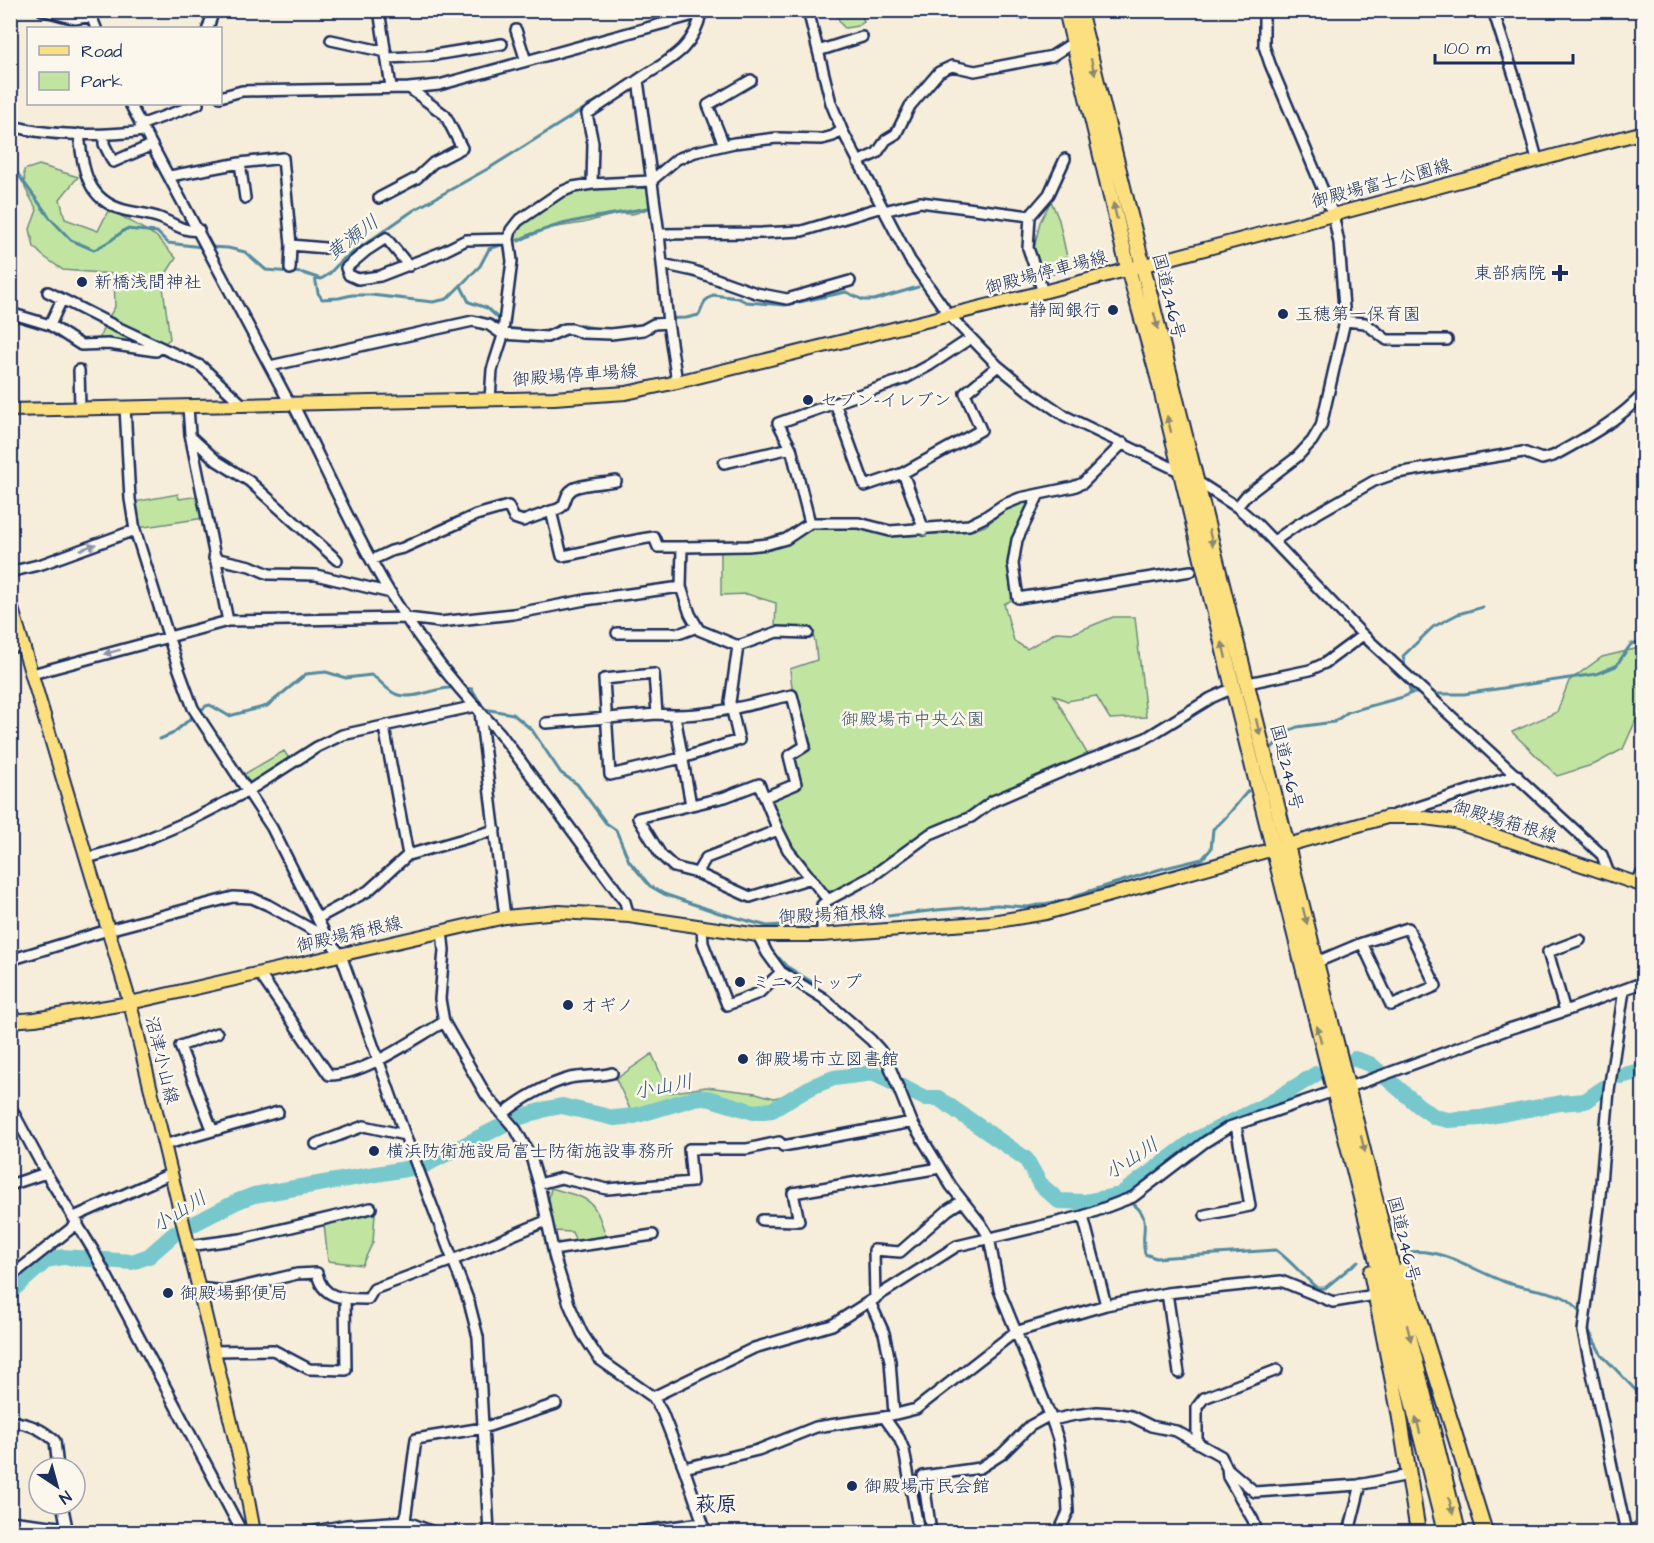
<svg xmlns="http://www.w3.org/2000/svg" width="1654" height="1543" viewBox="0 0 1654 1543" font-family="'Architects Daughter','Klee One',sans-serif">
  <rect width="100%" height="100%" fill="#f6eddb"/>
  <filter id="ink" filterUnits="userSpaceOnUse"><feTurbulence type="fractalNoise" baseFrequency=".0167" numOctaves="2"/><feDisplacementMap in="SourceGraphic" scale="12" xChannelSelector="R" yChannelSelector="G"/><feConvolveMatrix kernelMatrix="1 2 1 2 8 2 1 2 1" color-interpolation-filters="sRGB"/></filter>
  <g filter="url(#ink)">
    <path fill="#c1e5a0" stroke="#6e8a7f" stroke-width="1.5" d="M836 11H856L861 13 864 22 858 26 845 28 840 23Z
      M39 165 78 177 60 199 65 219 98 231 109 209 156 236 176 258 162 280 170 339 155 350 96 348 105 323 115 307 114 274 63 270 43 256 34 247 30 229 37 210 25 188 24 170Z
      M648 184 650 208C644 210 638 213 632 214 627 214 623 213 618 214 608 216 597 219 587 222 559 228 541 226 515 241L516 229 523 221 559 195 575 189Z
      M1051 201 1059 220 1068 262V269L1054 274 1039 273 1033 253 1040 222Z
      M178 494 179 499 200 496 204 518 138 528 134 502Z
      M1029 501 1031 504 1021 521 1012 552V596L1010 601 1004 604 1014 641 1027 649 1056 632 1074 633 1113 617H1135L1146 717 1110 719 1096 696 1067 701 1054 695 1089 757 995 796 970 812 926 832 867 875 836 893 828 891 817 883 804 859 789 844 771 797 801 786 794 758 810 749 792 687 790 669 817 660 815 641 810 630H775L776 603 747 594 721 595V552L778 547 787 544 810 529 860 528 892 536H910L974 530 985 526 1008 508Z
      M1643 647V704L1623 749 1595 764 1557 776 1512 732 1557 712 1569 681 1602 657Z
      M284 751 290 760 249 788 241 776Z
      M652 1054 669 1093 706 1087 756 1093 774 1098 838 1082 793 1104 758 1117 695 1101 631 1122 629 1107 616 1079Z
      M551 1188C593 1200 593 1197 607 1239L577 1244 572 1232 553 1231 549 1198Z
      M375 1214 373 1242 362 1265 328 1261 324 1224Z"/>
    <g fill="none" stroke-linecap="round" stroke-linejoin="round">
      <path stroke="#528ba0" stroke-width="3" d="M10 170 17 173 50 218 71 240 94 250 110 241 126 229 157 232 168 243 202 247
        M519 241C559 219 603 217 647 208
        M209 247 228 248 245 252 266 270 303 273 321 279 329 274 342 260 414 210 491 167 647 69
        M315 277 318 293 322 299 339 298 352 295H371L433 302 447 299 480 266 489 249 501 245
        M461 286 469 302 487 308 509 328 543 333 560 325 573 324 599 329
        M636 327 657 319 686 318 699 315 705 301 713 295 738 298 746 302 785 305 846 292 863 300H874L918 287
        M1406 670 1403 656 1433 627 1458 614 1483 607
        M1407 679 1411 693
        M463 688 472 689 484 709 513 714 532 730 561 773 577 784 606 823 616 830 629 861 650 886 664 894 719 913 767 926 847 921 937 910 997 905 1028 907 1070 899 1077 895 1161 869 1202 859 1211 849 1213 829C1227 819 1236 804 1248 791
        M1432 694H1464L1596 674 1616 666 1631 644 1644 641
        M160 739 172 734 206 706 210 705 229 716 267 706 306 674 326 672 346 678 371 675C381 680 387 692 398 695 417 700 437 686 456 688
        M1273 747 1286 732 1297 727 1334 722 1348 712 1403 697 1412 693H1422
        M779 958 786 966 815 984
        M1129 1201C1155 1218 1139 1230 1145 1254L1156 1258 1276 1250C1291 1261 1303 1276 1317 1288H1325L1358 1261
        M1410 1252C1443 1248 1475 1271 1505 1282 1524 1289 1545 1289 1563 1297 1572 1301 1578 1308 1582 1316
        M1586 1325 1601 1354 1644 1399"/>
      <path stroke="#77c8cc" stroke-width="16" d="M1355 1059 1370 1064 1419 1106 1435 1117 1448 1120 1480 1118 1561 1103 1585 1101 1605 1087
        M1621 1076 1644 1070
        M10 1292 47 1260 63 1257 132 1262 149 1256 174 1234 238 1201 254 1195 423 1166 515 1119 546 1109 562 1106 614 1118 634 1116 698 1097 711 1099 754 1112 772 1110 813 1086 834 1078 873 1073 925 1098H938L1026 1159 1040 1184 1059 1201 1084 1202 1120 1195 1193 1141 1268 1104 1316 1074"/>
      <g stroke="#1b2f5e" stroke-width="14">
        <path id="minor" d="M42 10 75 19 91 16
          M379 10 391 87
          M808 10 831 103 842 130 910 260 949 315 998 366 1030 392 1065 416 1183 473
          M1021 10V13
          M1493 10 1516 82 1537 159
          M89 11 96 28
          M948 11 951 10
          M208 28 214 10
          M516 30 526 61
          M331 40 386 52
          M818 51 862 37
          M388 58 428 56 502 44
          M220 97 242 91 409 88 439 85 712 10
          M130 104 290 404
          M10 125C46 137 106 136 144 131
          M140 125 198 104
          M79 134C83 168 86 200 124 210 136 213 149 214 160 218 173 223 185 233 199 230
          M104 135V144L113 162 152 145
          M724 145 708 105 751 80
          M858 162 877 153 886 140 896 134 910 106 939 72 952 66 975 71 1052 56 1074 42
          M170 176 240 163
          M592 184 593 143 587 114 638 80
          M245 198 240 163 283 158 291 245 290 269
          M379 198 417 178 433 163 462 148 445 115 409 88
          M884 211 920 202 1030 216
          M659 234 762 233 802 231 882 207
          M291 245 325 248
          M662 264 694 271 756 293 787 299 850 281
          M409 266 386 238 366 251 346 268 349 275 358 279 380 276 442 252 466 240 509 239
          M48 292 115 326 201 366 244 406
          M1043 292 1028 248 1030 216 1049 194 1065 159
          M10 313 50 325 62 299
          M1345 321 1365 323 1387 340H1447
          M50 325 81 345 108 344 156 351 160 347
          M270 366 473 321 489 325 502 334 547 337 565 329H572L582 333 611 334 643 330 654 324 668 323
          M79 370 80 408
          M677 382 668 323 659 234 638 80C668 60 694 50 701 13
          M490 399 492 370 502 339 512 261 509 239 511 230 518 221 559 193 573 187 592 184 651 181 677 159 695 152 734 143 777 138 822 139 833 136 842 130
          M835 403 865 486 903 473 981 430 965 393 998 366
          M293 404C334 485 370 572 425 645 447 675 473 705 499 732L625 902 629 916
          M125 407 130 499 135 530 178 667 193 708 272 828 327 938 341 955 405 1135 469 1302 478 1337 489 1532
          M188 407 190 434 228 621
          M191 437 217 461 249 481 337 560
          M724 463 791 448
          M903 473 924 530
          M1195 480 1237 507 1258 525 1363 635 1602 855 1609 874
          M616 481C606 483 580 484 573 489 560 497 572 507 551 511L562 556C593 551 623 541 654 537L658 547H682
          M1039 494 1017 540 1013 564 1018 598 1191 571
          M1237 507 1246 496 1297 457 1312 441 1321 426 1345 321 1339 243 1333 214 1270 64 1264 46V10
          M810 523 791 448 778 423 904 379 930 365 971 338
          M1274 541 1297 525 1374 481 1397 473 1523 452 1542 459 1553 456C1586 438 1618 421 1644 393
          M214 558 250 566 269 574 316 575 391 593
          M372 560 391 551 403 548 476 515 508 506 514 518 523 521 551 511
          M10 572 42 564 135 530
          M617 633H681L697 627
          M808 633 777 632 738 646 699 630 690 614 681 587 682 547 748 546 768 544 786 539 810 523H859L890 531 969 525 985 517 1003 505 1020 498 1073 487 1083 483 1123 443
          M10 648 23 645
          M32 674 228 621 407 618 440 622 513 614 585 600 681 587
          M1248 683 1310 670 1325 663 1363 635
          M480 712 505 917
          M657 714 654 674 604 679 610 775 682 758 739 740 730 702 738 646
          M675 716 691 805
          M546 723 657 714C702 719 748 705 792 695L805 746 789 756 796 784 765 797
          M384 727 408 855
          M1394 815 1517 775
          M87 858 133 845 189 821 248 791 317 747 342 735 476 706
          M697 873 706 858 778 830
          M811 878 750 897 697 873 674 867 661 855 638 818 725 797 759 784 778 830 788 850 828 900
          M1634 882 1644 872
          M318 918 368 891 408 855 495 830
          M702 927 703 943 727 1005 759 993 781 972
          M442 931 444 950 440 999 444 1022 486 1095 516 1130 531 1157 539 1184 555 1259 569 1304 582 1333 599 1359 653 1397 662 1412 684 1468 706 1532
          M758 935 767 953 781 972 823 998 871 1040 880 1050 887 1060 912 1122 951 1186 981 1224 989 1237 999 1290 1050 1415 1058 1439 1067 1492 1068 1512 1059 1532
          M822 935V905L828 900 871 877 930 834 971 817 993 801 1089 760 1146 738 1211 698 1233 688
          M10 960 108 930 233 897 252 898 268 905 327 938
          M1317 962 1362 943 1408 928 1436 986 1391 1005 1362 943
          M259 973 329 1075C363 1076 414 1039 444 1022
          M1624 990 1609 1090 1599 1207 1583 1331 1626 1532
          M1565 1011 1548 952 1580 940
          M10 1106 46 1173 93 1250 242 1532
          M503 1114C521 1099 547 1084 570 1078 584 1075 598 1077 612 1073
          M212 1129 180 1046 217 1033
          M316 1144 364 1126 405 1135
          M164 1145 278 1112
          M539 1184 561 1178 607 1189 692 1182 689 1149H747L779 1142 783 1146 912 1122
          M10 1185 46 1173
          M1205 1215 1250 1206 1236 1125
          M1083 1216 1106 1305
          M74 1217 170 1174
          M762 1220 799 1221 793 1193 940 1168
          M188 1246 241 1239 371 1208
          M553 1250 653 1235
          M10 1277 78 1223
          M198 1288 225 1291 297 1274 317 1273C322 1300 345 1299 368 1299L374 1289 453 1260 546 1221
          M1167 1293 1179 1373
          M875 1299 874 1250 900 1252 948 1210 962 1201
          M870 1302 884 1333 890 1361 894 1414
          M213 1351 273 1350 309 1369 346 1370 345 1299
          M653 1397 754 1348 832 1325 957 1246 1083 1216 1133 1197 1205 1142 1229 1127 1334 1091 1364 1082 1509 1029 1565 1011 1644 982
          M884 1417 899 1438 904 1450 919 1532
          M1052 1420 1075 1415 1097 1412 1113 1413 1131 1416 1151 1426 1176 1431 1221 1456 1227 1468 1255 1492 1358 1485 1409 1475
          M10 1421C29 1424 41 1428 55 1441L58 1468
          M1197 1441V1407L1204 1398 1277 1370
          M684 1468 758 1450 816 1427 884 1417 916 1409 1015 1332 1106 1305 1167 1293 1281 1281 1333 1302 1375 1295
          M1227 1468 1228 1477 1253 1520 1257 1532
          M62 1504 67 1528 71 1532
          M10 1521 67 1528
          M405 1521 416 1439 483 1428 556 1404
          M310 1532 346 1525 405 1521 433 1532
          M637 1532 701 1523
          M931 1532 923 1476 980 1468 1002 1454 1030 1426 1050 1415
          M1349 1532 1361 1484"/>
      </g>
      <g stroke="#1b2f5e" stroke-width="16">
        <path id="major" d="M10 410 554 398 626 393 677 382 1043 292 1644 132
          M10 602 130 1003 242 1468 254 1532
          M10 1021 35 1019 130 1003 505 917 559 912 629 916 758 935H822L992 922 1046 913 1387 817H1418L1455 822 1644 886"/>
      </g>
      <g stroke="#1b2f5e" stroke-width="18">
        <path id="highway" d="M1066 10 1128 268 1158 377 1233 688 1445 1532
          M1079 10 1458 1532
          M1402 1271 1420 1323 1485 1532
          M1371 1272 1399 1412 1418 1532
          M1632 1532 1644 1530"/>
      </g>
      <use href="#minor" stroke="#fbf7ec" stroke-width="9"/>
      <use href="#major" stroke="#fce080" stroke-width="12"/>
      <use href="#highway" stroke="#fce080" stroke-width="14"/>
    </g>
    <defs><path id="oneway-solid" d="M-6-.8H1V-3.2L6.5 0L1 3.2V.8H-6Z" transform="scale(1.5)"/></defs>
    <g fill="#8c886f">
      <use href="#oneway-solid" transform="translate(1093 67) rotate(76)"/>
      <use href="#oneway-solid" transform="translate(1115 211) rotate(-103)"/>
      <use href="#oneway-solid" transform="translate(1156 321) rotate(76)"/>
      <use href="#oneway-solid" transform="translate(1169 424) rotate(-104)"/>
      <use href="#oneway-solid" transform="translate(1211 538) rotate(76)"/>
      <use href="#oneway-solid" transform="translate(1224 650) rotate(-103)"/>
      <use href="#oneway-solid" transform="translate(1258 727) rotate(76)"/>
      <use href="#oneway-solid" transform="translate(1305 916) rotate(75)"/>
      <use href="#oneway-solid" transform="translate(1319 1034) rotate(-105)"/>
      <use href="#oneway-solid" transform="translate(1363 1144) rotate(76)"/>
      <use href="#oneway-solid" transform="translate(1409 1333) rotate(76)"/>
      <use href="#oneway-solid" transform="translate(1418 1425) rotate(-104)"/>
      <use href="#oneway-solid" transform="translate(1451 1506) rotate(76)"/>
    </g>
    <g fill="#8b93a5">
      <use href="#oneway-solid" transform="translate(88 547) rotate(-20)"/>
      <use href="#oneway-solid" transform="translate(112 652) rotate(165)"/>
    </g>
  </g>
  <g fill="#1b2f5e" stroke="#fbf7ec" stroke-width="2">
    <path d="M1557 264h6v6h6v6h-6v6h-6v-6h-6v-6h6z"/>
    <circle cx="82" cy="282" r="6"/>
    <circle cx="1113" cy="310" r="6"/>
    <circle cx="1283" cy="314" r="6"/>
    <circle cx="808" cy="400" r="6"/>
    <circle cx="740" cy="982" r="6"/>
    <circle cx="568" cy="1005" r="6"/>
    <circle cx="743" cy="1059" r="6"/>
    <circle cx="374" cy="1151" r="6"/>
    <circle cx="168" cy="1293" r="6"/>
    <circle cx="852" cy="1486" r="6"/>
  </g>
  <g text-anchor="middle" stroke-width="5" stroke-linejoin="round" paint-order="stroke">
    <g font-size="18" fill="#1b2f5e" stroke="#fbf7ec">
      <text transform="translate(1381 183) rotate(-15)" y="6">御殿場富士公園線</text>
      <text transform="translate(1046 272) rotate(-15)" y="6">御殿場停車場線</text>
      <text transform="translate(1169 296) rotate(76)" y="6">国道246号</text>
      <text transform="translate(575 375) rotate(-4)" y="6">御殿場停車場線</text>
      <text transform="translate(1287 767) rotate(76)" y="6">国道246号</text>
      <text transform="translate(1505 821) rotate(17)" y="6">御殿場箱根線</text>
      <text transform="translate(832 914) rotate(-3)" y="6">御殿場箱根線</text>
      <text transform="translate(349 934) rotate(-13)" y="6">御殿場箱根線</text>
      <text transform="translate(162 1060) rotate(76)" y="6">沼津小山線</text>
      <text transform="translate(1404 1239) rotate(76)" y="6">国道246号</text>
    </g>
    <g font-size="18" fill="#1b2f5e" stroke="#fbf7ec" text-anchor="start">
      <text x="1546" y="279" text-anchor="end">東部病院</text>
      <text x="94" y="288">新橋浅間神社</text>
      <text x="1101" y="316" text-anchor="end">静岡銀行</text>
      <text x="1295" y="320">玉穂第一保育園</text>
      <text x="820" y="406">セブン-イレブン</text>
      <text x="752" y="988">ミニストップ</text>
      <text x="580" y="1011">オギノ</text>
      <text x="755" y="1065">御殿場市立図書館</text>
      <text x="386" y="1157">横浜防衛施設局富士防衛施設事務所</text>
      <text x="180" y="1299">御殿場郵便局</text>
      <text x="864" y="1492">御殿場市民会館</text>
    </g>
    <g font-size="18" fill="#445c6e" stroke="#fbf7ec">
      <text x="913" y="725">御殿場市中央公園</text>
    </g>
    <g font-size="20" font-style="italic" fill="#32557a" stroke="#fbf7ec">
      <text transform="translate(352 237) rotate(-37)" y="7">黄瀬川</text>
      <text transform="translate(663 1086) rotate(-11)" y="7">小山川</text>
      <text transform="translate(1131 1158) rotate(-33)" y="7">小山川</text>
      <text transform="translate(179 1211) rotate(-32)" y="7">小山川</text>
    </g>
    <g font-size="21" font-weight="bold" fill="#1b2f5e" stroke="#fbf7ec">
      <text x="716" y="1511">萩原</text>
    </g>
  </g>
  <rect width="1654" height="1543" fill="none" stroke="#fbf7ec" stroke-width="36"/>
  <rect x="18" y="18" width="1618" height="1507" fill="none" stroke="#1b2f5e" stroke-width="2" filter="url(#ink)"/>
  <rect x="27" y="27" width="195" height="78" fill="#fbf7ec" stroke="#a1a7b3" stroke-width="1.5"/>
  <rect x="39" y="46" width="30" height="9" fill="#fce080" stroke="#a1a7b3" stroke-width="1.5"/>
  <text x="81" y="57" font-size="18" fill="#1b2f5e">Road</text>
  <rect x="39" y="72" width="30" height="18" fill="#c1e5a0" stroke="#a1a7b3" stroke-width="1.5"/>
  <text x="81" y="87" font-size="18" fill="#1b2f5e">Park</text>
  <g transform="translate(57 1486) rotate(144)"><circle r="28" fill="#fbf7ec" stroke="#a1a7b3" stroke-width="1.5"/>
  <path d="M0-4.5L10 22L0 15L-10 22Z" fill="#1b2f5e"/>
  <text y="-9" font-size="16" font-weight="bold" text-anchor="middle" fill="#1b2f5e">N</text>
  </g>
  <path d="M1435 54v9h138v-9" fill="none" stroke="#1b2f5e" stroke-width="3"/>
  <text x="1444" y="54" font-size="18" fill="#1b2f5e" stroke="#fbf7ec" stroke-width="4.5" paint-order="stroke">100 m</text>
</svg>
